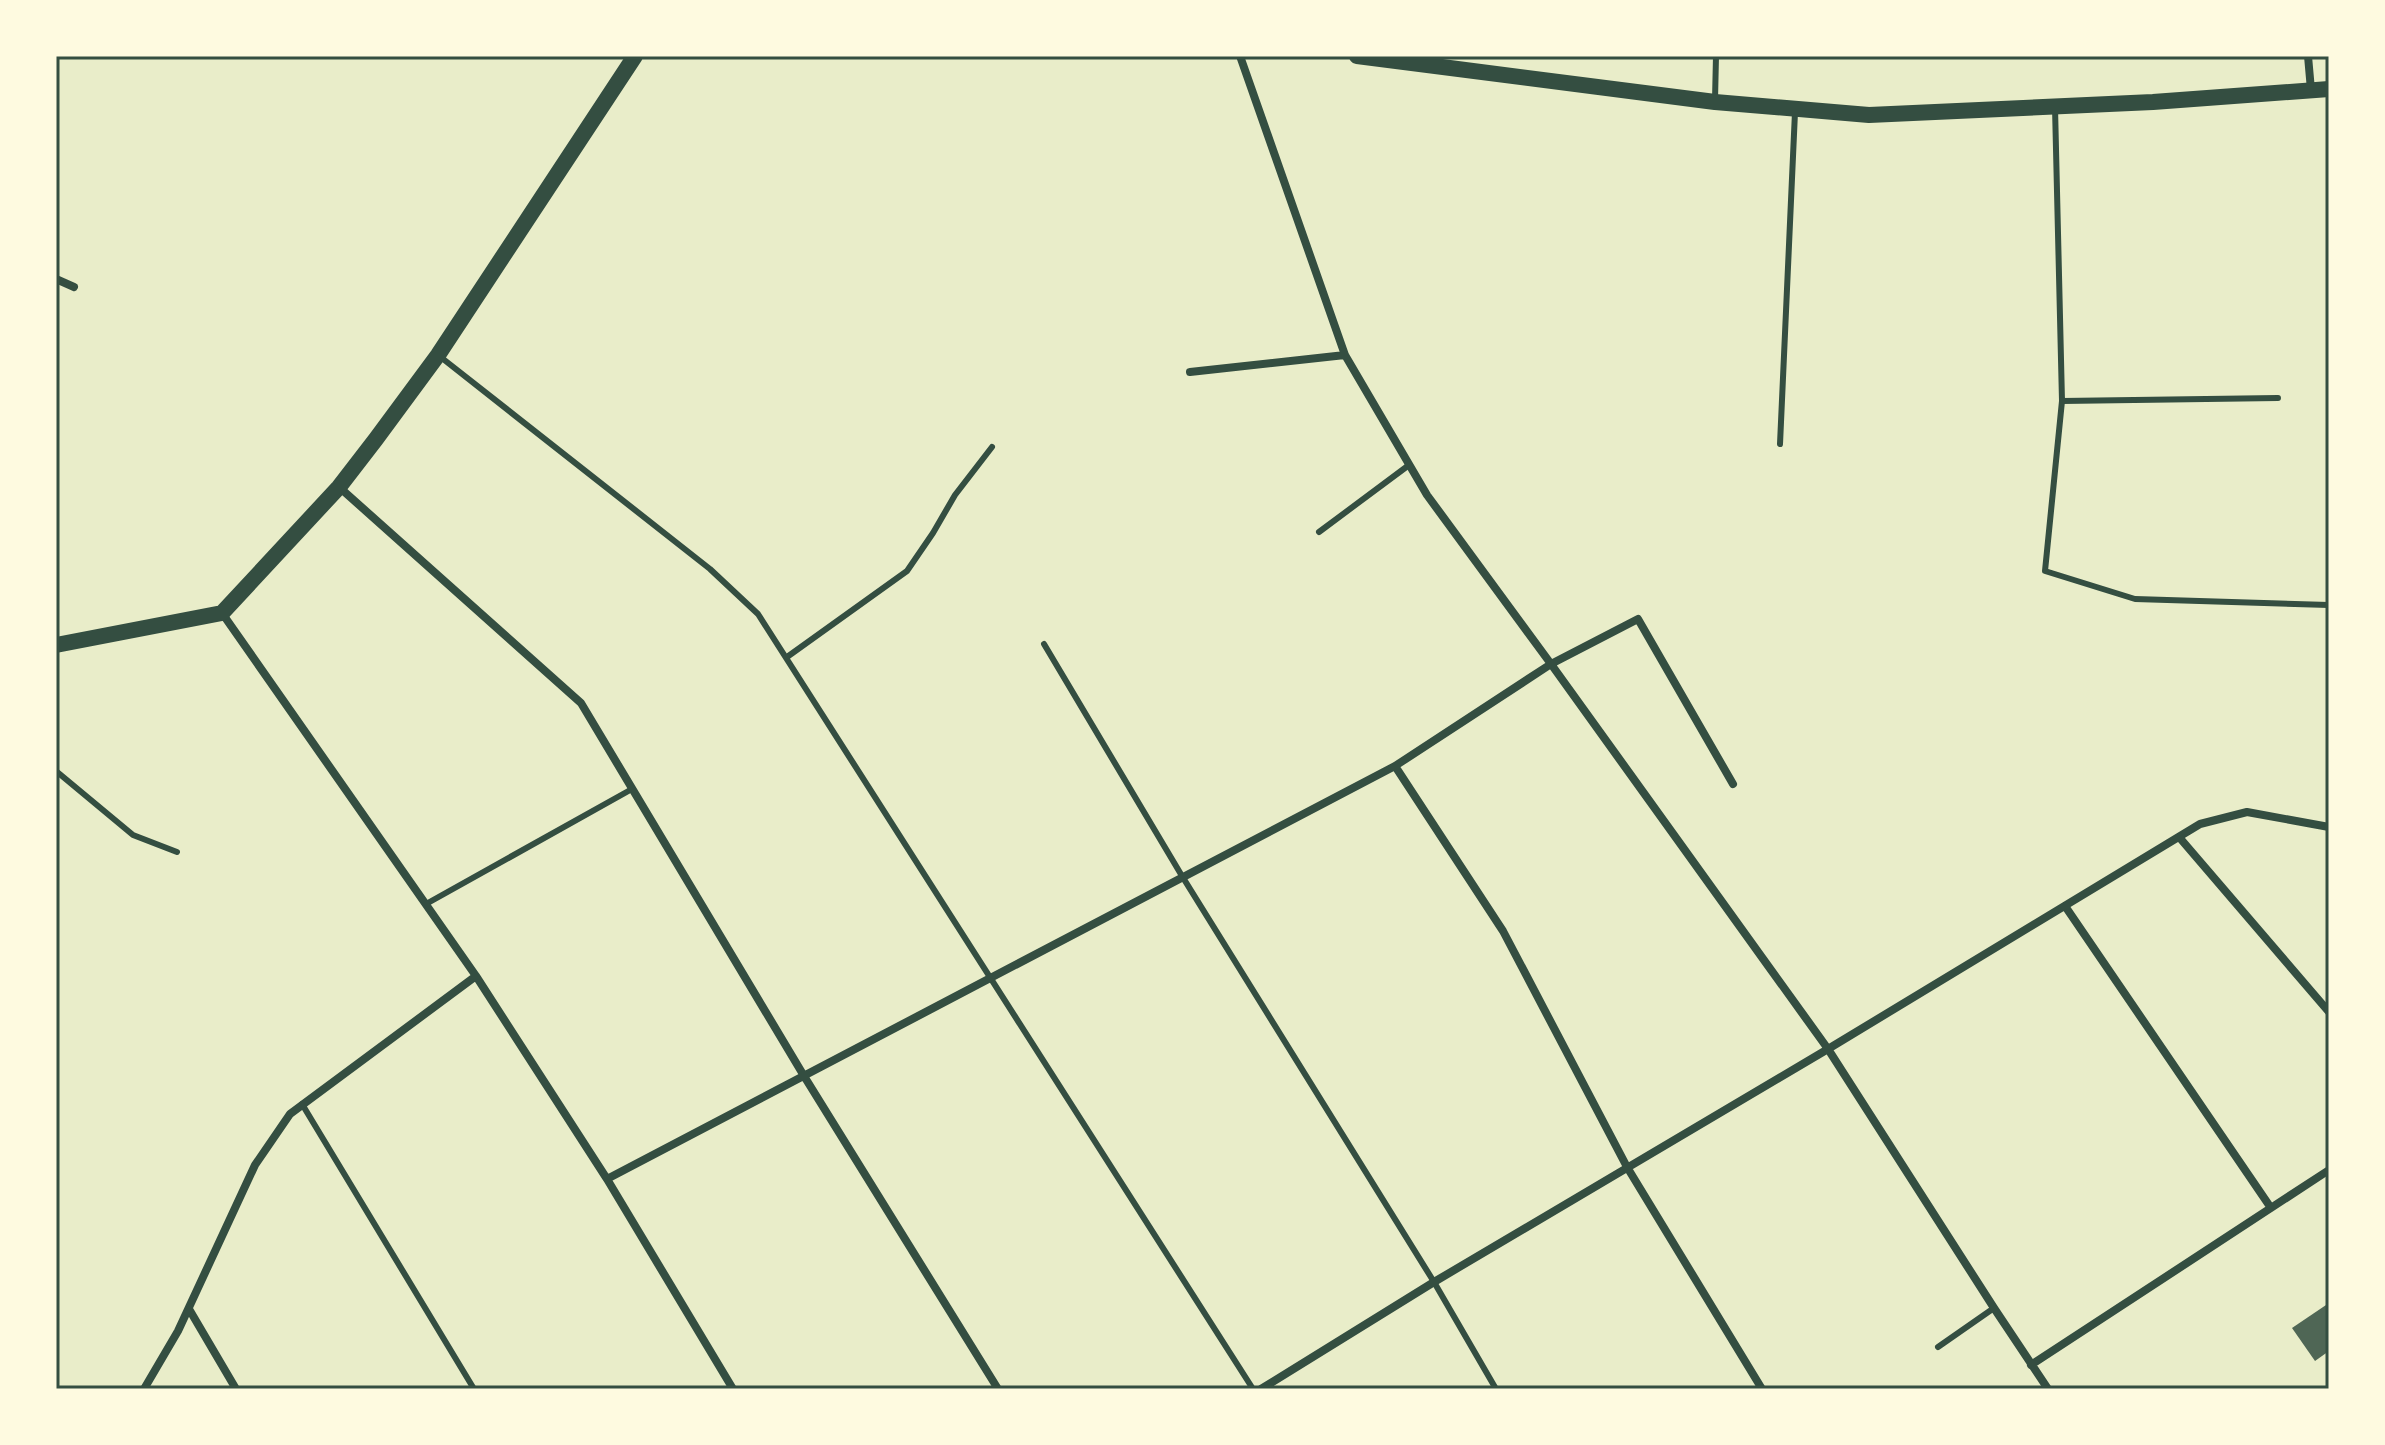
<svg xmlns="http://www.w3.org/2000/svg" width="2385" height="1445" viewBox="0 0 2385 1445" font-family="Spectral,serif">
  <rect width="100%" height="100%" fill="#e9edc9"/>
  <path fill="#4f6655" d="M2329 1303V1351L2315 1361 2292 1328Z"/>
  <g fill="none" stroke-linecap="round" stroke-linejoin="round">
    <path stroke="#344e41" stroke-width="6" d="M1715 100 1716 56
      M2055 107 2062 401 2045 571 2135 599 2329 605
      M438 355 710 569 758 614 1253 1389
      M2062 401 2278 398
      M1780 444 1795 112
      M1319 532 1409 465
      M1044 644 1182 876 1434 1282 1496 1389
      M787 657 907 571 933 533 955 495 992 447
      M56 771 133 835 177 852
      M426 904 632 789
      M302 1104 474 1389
      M1938 1347 1994 1308"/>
    <path stroke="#344e41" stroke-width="8" d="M1240 56 1345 355 1427 495 1551 664 1828 1049 1994 1308 2048 1389
      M2308 56 2311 90
      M56 279 74 287
      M1190 372 1345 355
      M339 487 581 703 804 1076 998 1389
      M222 613 476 976 607 1179 733 1389
      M1395 766 1503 931 1627 1167 1762 1389
      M2179 837 2329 1012
      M2065 906 2271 1208
      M607 1179 1395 766 1551 664 1638 619 1733 784
      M189 1309 236 1389
      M2031 1365 2329 1170
      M144 1389 178 1331 255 1165 290 1114 476 976
      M1261 1389 1434 1282 1828 1049 2200 824 2247 812 2329 827"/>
    <path stroke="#344e41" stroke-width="16" d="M1357 56 1715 102 1869 115 2153 102 2329 89
      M56 645 222 613 339 487 376 439 438 355 635 56"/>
  </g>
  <rect width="2385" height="1445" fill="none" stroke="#fefae0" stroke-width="116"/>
  <rect x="58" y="58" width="2269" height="1329" fill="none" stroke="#344e41" stroke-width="3"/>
</svg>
